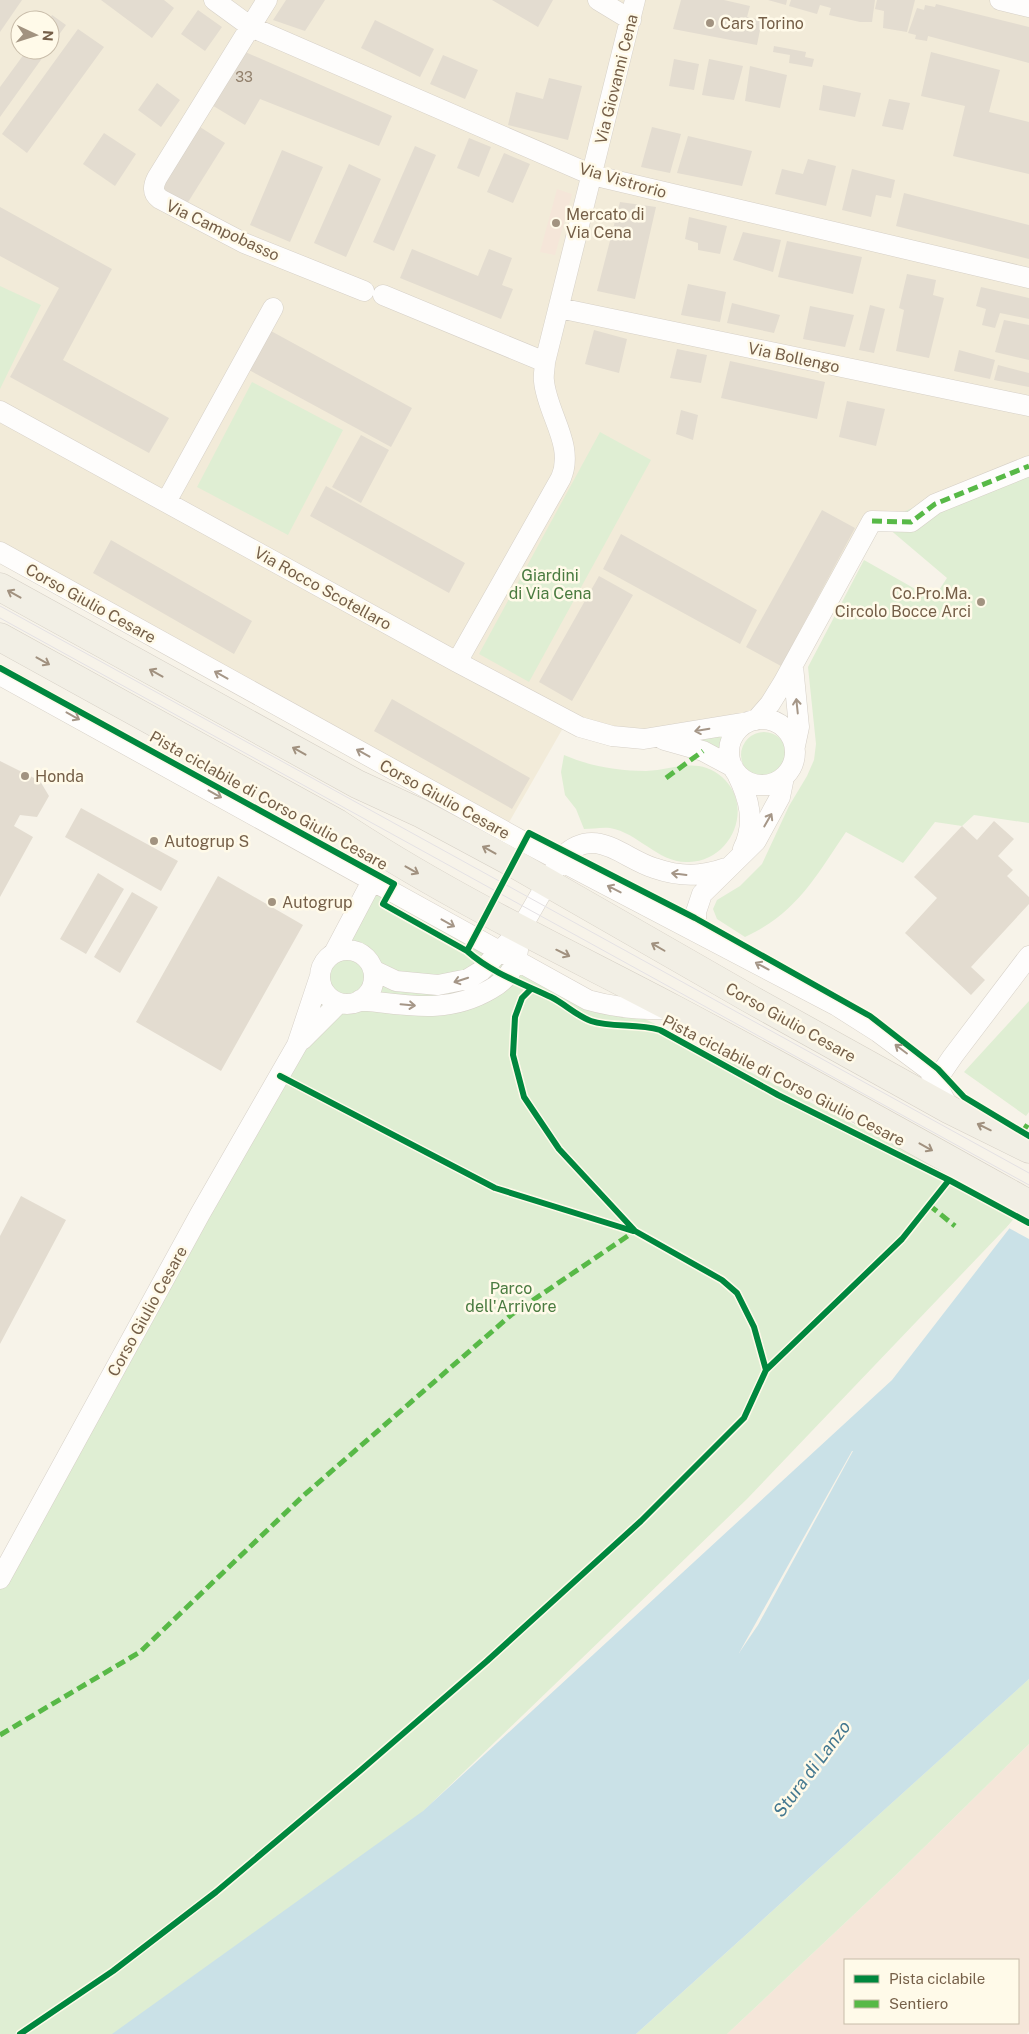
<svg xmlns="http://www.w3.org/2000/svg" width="1029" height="2034" viewBox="0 0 1029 2034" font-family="'Public Sans',sans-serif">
  <rect width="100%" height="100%" fill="#f7f3e9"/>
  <path fill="#f2ebd9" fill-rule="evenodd" d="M0 0H1029V457L897 515 872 521 756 720 655 738 567 721 504 831 0 553ZM20 20H50V50H20Z"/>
  <path fill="#f5e6d9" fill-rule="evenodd" d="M557 189 572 194 555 255 540 252Z
    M1029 1744V2031L1027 2034H727L897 1874ZM845 1960H1018V2023H845Z"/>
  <path fill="#dfeed3" d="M0 286 41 305 0 389Z
    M252 382 343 430 288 535 197 487Z
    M600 432 651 460 529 682 479 654Z
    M1029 457V823L974 815 962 826 935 822 903 863 846 832C816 876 797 913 745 937L717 919 713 909 717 900 740 886 762 864 789 806 807 776 814 760 816 744 808 667 864 560 933 599 947 578 888 528 896 515Z
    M741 755a23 23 0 1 1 46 0a23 23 0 1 1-46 0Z
    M726 735 727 737 722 752 696 739Z
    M564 755C589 766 618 771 646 771 673 770 698 756 722 777 755 806 732 861 689 862 659 864 639 833 610 828 602 827 592 829 584 829L576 809 565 795 561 772Z
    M372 881 1023 1210 747 1499 413 1821 114 2034H0V1579L280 1076Z
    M1029 1001V1112L1026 1116 964 1072Z
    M1029 1679V1744L897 1874 727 2034H636Z"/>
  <path fill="#cae1e7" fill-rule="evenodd" d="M1029 1203V1679L1017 1690 636 2034H112L423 1811 892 1380ZM853 1451 758 1625 739 1653 852 1451Z"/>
  <path fill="#f7f3e9" d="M1029 1200V1239L1007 1227Z"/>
  <path fill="#e3dcd0" d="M0 0H22L0 32Z
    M101 0H164L174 8 152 38Z
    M286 0H325L305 31 273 20Z
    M492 0H553L538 27Z
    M681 0H724L750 6 747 17 762 20 757 45 673 29Z
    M768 0H787L786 5Z
    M791 0H875L872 22H860L829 15 831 8 820 5 817 14 789 6Z
    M877 0H915L907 32 883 28 884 11 875 9Z
    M936 4 1029 27V63L928 36 927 41 915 39 916 35 908 33 917 8 924 10 925 5 935 7Z
    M198 10 222 27 205 51 181 34Z
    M52 15 66 25 50 47 49 20Z
    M375 20 434 49 420 77 361 48Z
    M78 29 104 47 27 153 2 134Z
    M774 46 806 52 805 57 814 59 812 67 789 63 790 55 773 52Z
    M27 50H48L0 117V87Z
    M243 51 392 116 379 146 260 99 245 125 210 104Z
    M931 52 1000 70 989 112 1029 122V174L953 156 965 106 921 96Z
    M443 55 478 70 465 99 430 84Z
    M674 59 699 64 694 90 669 86Z
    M709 59 743 66 734 100 702 95Z
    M750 66 787 75 780 108 745 101Z
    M549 78 582 86 568 140 508 125 516 92 543 99Z
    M157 83 180 100 161 127 138 110Z
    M823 85 861 93 855 117 819 110Z
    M889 99 910 103 903 130 882 126Z
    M200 127 225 143 185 207 159 191Z
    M652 127 681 134 670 173 641 167Z
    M104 133 136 154 115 186 83 164Z
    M688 136 752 151 742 186 677 173Z
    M469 138 491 147 479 177 457 168Z
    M415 146 436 155 394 251 373 242Z
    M282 150 323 167 290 242 250 225Z
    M504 153 530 164 513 203 487 192Z
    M808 159 836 166 826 206 775 194 782 169 803 174Z
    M349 164 381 179 346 257 314 243Z
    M852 169 895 180 891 198 876 195 871 217 842 210Z
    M904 193 1029 225V259L896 226Z
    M620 202 656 207 635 299 597 291Z
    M0 207 112 269 63 360 169 418 149 453 10 377 59 288 0 256Z
    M689 217 727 226 720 254 698 250V243L685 239Z
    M743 232 781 240 773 272 733 260Z
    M787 241 862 257 853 294 778 277Z
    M412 249 478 276 489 249 512 258 502 285 513 289 501 319 400 278Z
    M907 274 936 280 933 295 944 298 929 358 896 351 904 310 899 308Z
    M688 284 726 292 720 322 681 315Z
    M981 287 1029 298V319L1000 313 995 328 982 325 986 309 976 306Z
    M732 303 780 315 774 333 727 323Z
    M870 305 885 309 874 353 859 350Z
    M810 306 854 315 845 347 803 339Z
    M1004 320 1029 325V360L995 352Z
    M594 330 627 339 619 373 585 364Z
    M271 331 412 408 391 447 249 370Z
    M677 349 707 355 701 383 670 378Z
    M959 350 995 360 990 379 954 371Z
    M730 361 825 382 817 419 721 398Z
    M998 365 1029 373V387L994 380Z
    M847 401 885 409 876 446 839 437Z
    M681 410 698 415 693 440 676 434Z
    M361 435 389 450 361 503 332 487Z
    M326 486 465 563 449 593 310 516Z
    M822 510 855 528 781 666 746 647Z
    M621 534 757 610 740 644 603 569Z
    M111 540 252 621 234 654 93 573Z
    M599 576 633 595 572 701 539 682Z
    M392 699 530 778 512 809 374 731Z
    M0 761 40 781 49 796 37 817 20 815 14 826 33 837 0 897Z
    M81 808 178 861 161 891 65 837Z
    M994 821 1014 839 998 856 1013 870 1007 876 1029 897V904L971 967 985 980 971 995 905 933 937 898 914 877 962 826 977 840Z
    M98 873 124 889 86 954 60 939Z
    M218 876 303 925 221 1071 136 1022Z
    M132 892 158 907 120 973 94 957Z
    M21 1196 66 1220 0 1344V1236Z"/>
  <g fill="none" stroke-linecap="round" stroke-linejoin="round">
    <g stroke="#d6d0c7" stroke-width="21">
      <path id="street" d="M214 0 251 27 592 175 1029 278
        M267 0 157 178C153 186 152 193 160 199L244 243 364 291
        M598 0 631 20
        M1000 0 1029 7
        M383 295 545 362
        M559 308 1029 406
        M0 411 457 662 580 727 612 736 644 739 748 722
        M166 502 273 308
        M0 552 524 842 837 1006 878 1032 929 1070 950 1110
        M457 662 561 478C575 445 547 414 544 381 543 375 545 368 545 362L635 0
        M793 666 799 727 795 746
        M0 675 588 1000C616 1008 644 1010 673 1009
        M729 752a33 33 0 1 1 66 0a33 33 0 1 1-66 0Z
        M756 720 770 704 783 683 872 521 911 522 935 504 1029 466
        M664 740 703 751 733 767
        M737 774C749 798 756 823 743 849
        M696 931V912L702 894 756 841 780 797 784 777
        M320 977a27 27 0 1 1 54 0a27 27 0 1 1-54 0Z
        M334 953 372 881
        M373 970 396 981 438 985 468 979 481 971 520 930 562 857C595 824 622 858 654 868 680 877 701 877 726 868
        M360 1000C408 1005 447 1015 491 989 507 980 516 968 518 950
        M302 1040 339 1003
        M929 1091 953 1056 1029 956
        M0 1579 200 1214 297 1045 320 976"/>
    </g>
    <g stroke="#d5cfc5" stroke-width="29">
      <path id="primary" d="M0 587 357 784 420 813 513 863 752 1000 950 1110 1029 1149
        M0 637 337 823C445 895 560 949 674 1009 793 1072 911 1138 1029 1204"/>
    </g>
    <use href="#street" stroke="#fefdfc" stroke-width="20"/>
    <use href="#primary" stroke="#f2efe5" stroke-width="28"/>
    <path stroke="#e4e1e4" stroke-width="1" d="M0 606 1029 1173
      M0 618 1029 1185"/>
    <path stroke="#58b947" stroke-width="5" stroke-dasharray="10 5" stroke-linecap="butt" d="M872 521 911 522 935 504 1029 466
      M666 778 703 751
      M1022 1133 1029 1122
      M929 1205 955 1226
      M0 1735 140 1652 303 1496 511 1315 635 1231"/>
    <g stroke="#fffae9" stroke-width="9">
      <path id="cycleway" d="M0 668 394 884 383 904 467 951C492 973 521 983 551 997 565 1004 577 1016 591 1021 612 1028 637 1023 660 1030L778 1095 949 1180 1029 1223
        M467 951 529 833 695 918 870 1016 938 1069 964 1097 1029 1136
        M531 989 522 998 515 1017 513 1055 524 1097 559 1149 635 1231 722 1280 737 1293 754 1327 766 1370
        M280 1076 495 1188 633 1231
        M20 2034 113 1971 216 1892 361 1770 487 1661 641 1521 744 1418 766 1370 902 1239 949 1180"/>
    </g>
    <use href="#cycleway" stroke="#00873e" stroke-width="6"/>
  </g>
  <defs><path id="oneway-shaft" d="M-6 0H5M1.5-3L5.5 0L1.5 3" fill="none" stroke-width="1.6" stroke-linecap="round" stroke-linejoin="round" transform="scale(1.25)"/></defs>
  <g stroke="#a1917f">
    <use href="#oneway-shaft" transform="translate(14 594) rotate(-151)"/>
    <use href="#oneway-shaft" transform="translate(43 661) rotate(29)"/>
    <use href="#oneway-shaft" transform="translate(156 673) rotate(-151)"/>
    <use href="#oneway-shaft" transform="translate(299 751) rotate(-151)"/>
    <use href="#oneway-shaft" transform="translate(489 850) rotate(-151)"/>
    <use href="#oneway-shaft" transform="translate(412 870) rotate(29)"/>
    <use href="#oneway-shaft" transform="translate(658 947) rotate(-150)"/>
    <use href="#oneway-shaft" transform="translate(563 953) rotate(26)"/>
    <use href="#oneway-shaft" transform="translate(984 1127) rotate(-154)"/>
    <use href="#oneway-shaft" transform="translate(926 1147) rotate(29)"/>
  </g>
  <g stroke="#a59687">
    <use href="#oneway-shaft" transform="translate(221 675) rotate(-151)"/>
    <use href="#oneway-shaft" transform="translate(797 706) rotate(-96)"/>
    <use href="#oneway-shaft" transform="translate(73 716) rotate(29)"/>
    <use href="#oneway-shaft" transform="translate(702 730) rotate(170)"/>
    <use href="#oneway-shaft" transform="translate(363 753) rotate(-151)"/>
    <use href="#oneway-shaft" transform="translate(215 794) rotate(29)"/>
    <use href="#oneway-shaft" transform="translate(768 820) rotate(-60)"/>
    <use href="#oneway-shaft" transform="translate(679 874) rotate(-173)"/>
    <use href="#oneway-shaft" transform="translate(614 889) rotate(-153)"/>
    <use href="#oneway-shaft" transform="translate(448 923) rotate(29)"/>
    <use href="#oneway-shaft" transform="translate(762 966) rotate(-152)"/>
    <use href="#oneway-shaft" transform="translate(461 980) rotate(162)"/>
    <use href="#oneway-shaft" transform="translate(408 1005) rotate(5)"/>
    <use href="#oneway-shaft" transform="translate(901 1049) rotate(-143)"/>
  </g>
  <g fill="#a29380" stroke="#fffae9" stroke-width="2">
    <circle cx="710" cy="23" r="5"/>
    <circle cx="556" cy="223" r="5"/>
    <circle cx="981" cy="602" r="5"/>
    <circle cx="25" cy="776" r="5"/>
    <circle cx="154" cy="841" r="5"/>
    <circle cx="272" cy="902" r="5"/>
  </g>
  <g text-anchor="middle" stroke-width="5" stroke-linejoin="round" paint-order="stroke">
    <g font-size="14" fill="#92806c">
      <text x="244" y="82">33</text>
    </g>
    <g font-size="16" fill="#755f48" stroke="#fffae9" text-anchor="start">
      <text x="720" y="29">Cars Torino</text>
      <text x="566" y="220">Mercato di<tspan x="566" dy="18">Via Cena</tspan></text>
      <text x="971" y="599" text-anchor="end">Co.Pro.Ma.<tspan x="971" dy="18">Circolo Bocce Arci</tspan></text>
      <text x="35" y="782">Honda</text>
      <text x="164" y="847">Autogrup S</text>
      <text x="282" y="908">Autogrup</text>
    </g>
    <g font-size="16" fill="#755f48" stroke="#fffae9">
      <text transform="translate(616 79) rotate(-76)" y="6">Via Giovanni Cena</text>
      <text transform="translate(623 180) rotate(16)" y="6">Via Vistrorio</text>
      <text transform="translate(223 230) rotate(25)" y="6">Via Campobasso</text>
      <text transform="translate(794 357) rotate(12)" y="6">Via Bollengo</text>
      <text transform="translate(323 588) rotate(29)" y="6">Via Rocco Scotellaro</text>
      <text transform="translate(91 603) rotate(29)" y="6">Corso Giulio Cesare</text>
      <text transform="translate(445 799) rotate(29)" y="6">Corso Giulio Cesare</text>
      <text transform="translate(269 800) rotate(29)" y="6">Pista ciclabile di Corso Giulio Cesare</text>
      <text transform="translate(791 1022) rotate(29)" y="6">Corso Giulio Cesare</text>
      <text transform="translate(784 1080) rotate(27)" y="6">Pista ciclabile di Corso Giulio Cesare</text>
      <text transform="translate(147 1311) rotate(-61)" y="6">Corso Giulio Cesare</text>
    </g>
    <g font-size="16" fill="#4a7b40" stroke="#fffae9">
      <text x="550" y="581">Giardini<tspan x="550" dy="18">di Via Cena</tspan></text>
      <text x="511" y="1294">Parco<tspan x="511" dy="18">dell'Arrivore</tspan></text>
    </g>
    <g font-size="18" font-style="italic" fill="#447890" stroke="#fffae9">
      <text transform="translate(812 1769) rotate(-53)" y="6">Stura di Lanzo</text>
    </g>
  </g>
  <rect x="844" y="1959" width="175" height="65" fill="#fffae9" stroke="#c8bca9"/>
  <rect x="854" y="1975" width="25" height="8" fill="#00873e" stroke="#c8bca9"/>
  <text x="889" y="1984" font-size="15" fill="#755f48">Pista ciclabile</text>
  <rect x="854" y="2000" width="25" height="8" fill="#58b947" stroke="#c8bca9"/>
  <text x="889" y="2009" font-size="15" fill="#755f48">Sentiero</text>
  <g transform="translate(35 35) rotate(94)"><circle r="24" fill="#fffae9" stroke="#c8bca9"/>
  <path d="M0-4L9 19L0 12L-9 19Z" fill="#a29380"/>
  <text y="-8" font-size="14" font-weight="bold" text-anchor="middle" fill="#755f48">N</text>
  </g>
</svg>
